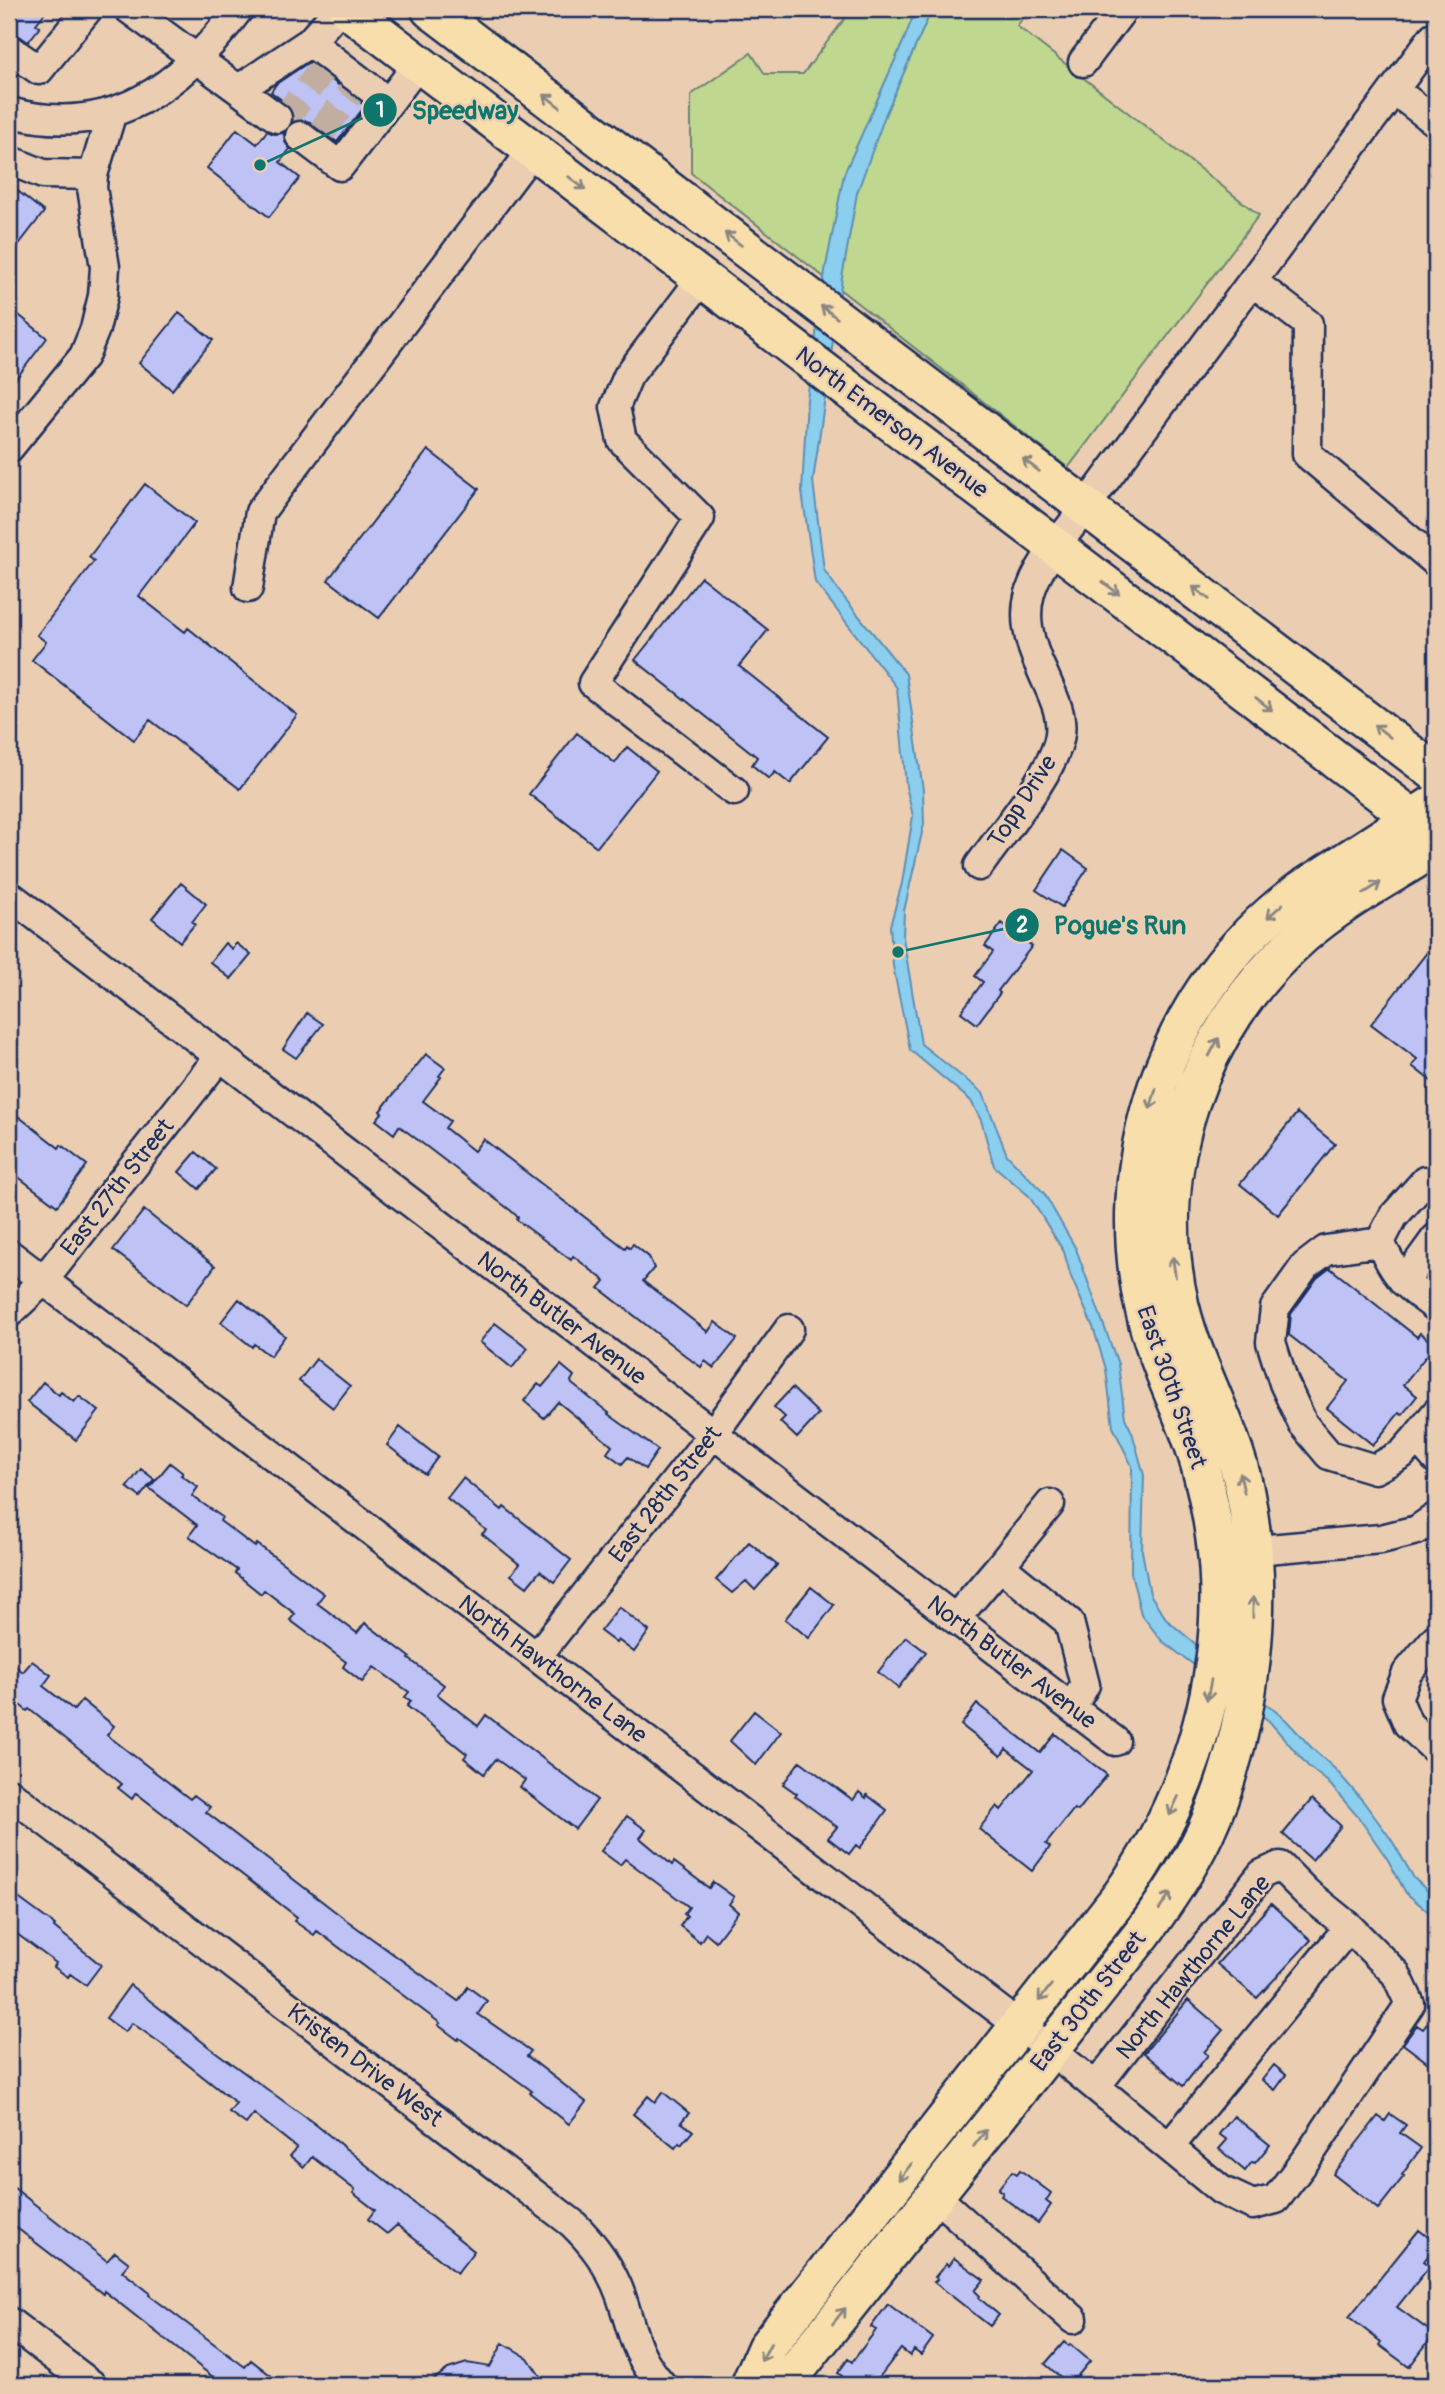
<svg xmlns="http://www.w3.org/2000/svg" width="1445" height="2394" viewBox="0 0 1445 2394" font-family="Pangolin,sans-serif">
  <rect width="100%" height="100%" fill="#ebceb2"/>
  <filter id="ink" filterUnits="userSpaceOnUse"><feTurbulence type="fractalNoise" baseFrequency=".0143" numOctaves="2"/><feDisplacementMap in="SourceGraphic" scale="14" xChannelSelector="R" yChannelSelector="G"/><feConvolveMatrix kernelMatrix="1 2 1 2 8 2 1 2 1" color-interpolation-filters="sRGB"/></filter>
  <g filter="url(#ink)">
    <path fill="#bfd78e" stroke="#6d8376" stroke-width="2" d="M852 9H1029L1017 26 1259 215 1068 468 691 173V95L751 53 765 74H803Z"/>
    <path fill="#8bceed" stroke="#5e8eb4" stroke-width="2" d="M916 9H932L886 113 857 193 842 278 813 481 824 570 841 594 906 674 923 790 924 824 904 911 903 937 921 1044 983 1093 1007 1155 1044 1193 1076 1249 1118 1364 1125 1418 1132 1432 1144 1475 1142 1551 1150 1594 1167 1620 1286 1720 1312 1748 1335 1769 1362 1800 1391 1839 1414 1878 1436 1899V1915L1430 1913 1406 1893 1388 1860 1359 1818 1328 1782 1308 1766 1269 1721 1162 1641 1141 1614 1131 1573 1132 1466 1113 1427 1106 1369 1093 1327 1071 1277 1064 1252 1029 1196 994 1166 981 1120 971 1101 910 1050 893 966 890 926 902 883 913 816 906 786 897 688 815 582 802 492 807 399 825 271 844 174 903 42Z"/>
    <path fill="#bec2f4" stroke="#1b2f5e" stroke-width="2" d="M9 9H48L36 24 40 27 28 42 18 35 9 33Z
      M309 62 365 106 337 142 310 122 301 120 293 121 292 112 287 104 271 92 276 84Z
      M237 129 257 144 267 131 274 134 284 133 285 142 290 149 280 162 300 178 269 217 207 168Z
      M9 184 44 212 9 257Z
      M9 307 47 338 9 388Z
      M179 313 213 340 172 390 139 363Z
      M428 450 479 489 379 618 328 580Z
      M145 484 195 523 139 596 185 632 188 628 297 715 240 789 150 720 134 740 32 660 46 642 37 635 94 561 89 557Z
      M701 577 768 630 739 666 828 737 790 784 775 772 769 779 752 765 757 757 635 660Z
      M577 733 615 763 627 747 657 771 597 847 529 794Z
      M1063 850 1088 868 1062 907 1036 890Z
      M181 883 206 904 192 922 195 924 180 942 152 918Z
      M1002 923 1032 946 998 991 1000 993 977 1024 961 1012 983 982 975 976 993 952 985 946Z
      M1436 941V1085L1412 1066 1417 1059 1371 1024Z
      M225 943 232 949 236 943 251 955 231 979 210 962Z
      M307 1013 323 1024 296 1058 283 1049Z
      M426 1054 445 1068 439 1076 441 1077 423 1101 450 1121 445 1128 474 1151 483 1139 625 1248 627 1245 630 1248 633 1244 649 1257 654 1268 643 1281 708 1332 715 1322 737 1339 714 1368 705 1361 701 1367 691 1360 599 1288 605 1281 573 1256 571 1260 517 1220 518 1217 510 1210 402 1128 399 1126 394 1134 376 1120 382 1113 380 1111Z
      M9 1109 59 1148 61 1145 87 1165 57 1206 9 1170Z
      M1297 1113 1335 1144 1278 1215 1240 1184Z
      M196 1152 216 1169 199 1189 179 1172Z
      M144 1210 215 1266 186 1305 113 1250Z
      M1330 1268 1417 1337 1420 1333 1435 1345 1403 1385 1417 1396 1402 1415 1399 1413 1373 1445 1327 1408 1348 1381 1289 1335 1291 1314 1317 1278Z
      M239 1299 285 1336 270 1356 254 1344 252 1347 221 1322Z
      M495 1323 528 1348 512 1368 480 1342Z
      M316 1359 350 1386 333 1408 299 1381Z
      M561 1365 574 1376 571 1381 572 1384 609 1413 608 1414 658 1450 645 1469 628 1457 622 1464 607 1453 612 1446 558 1402 544 1418 524 1401 538 1384 542 1387Z
      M43 1382 59 1395 61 1392 74 1402 79 1396 99 1411 76 1440 27 1402Z
      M792 1388 819 1414 797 1438 780 1422 785 1417 774 1407Z
      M400 1427 438 1457 425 1474 387 1445Z
      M170 1463 183 1473 181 1475 198 1487 192 1496 222 1517 220 1521 255 1547 257 1544 324 1594 317 1603 357 1633 365 1623 410 1657 409 1659 444 1685 437 1694 478 1726 486 1715 597 1800 575 1829 520 1787 525 1780 496 1759 484 1774 464 1758 467 1754 407 1706 411 1701 405 1697 409 1692 374 1667 362 1682 343 1667 346 1662 290 1620 295 1614 264 1590 261 1594 235 1573 237 1570 189 1536 197 1525 149 1488Z
      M141 1469 154 1479 140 1497 127 1487Z
      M463 1478 502 1510 504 1507 571 1560 554 1582 540 1571 527 1587 511 1575 519 1564 482 1534 486 1530 447 1498Z
      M749 1542 777 1565 755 1590 746 1581 732 1593 716 1580Z
      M811 1587 834 1605 809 1638 785 1619Z
      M619 1607 649 1631 634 1652 618 1640 616 1643 600 1631Z
      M906 1637 926 1652 898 1688 878 1672Z
      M32 1661 51 1675 43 1686 74 1710 82 1700 114 1726 107 1735 190 1799 194 1795 210 1807 206 1812 345 1919 458 2001 468 1987 487 2001 478 2014 531 2051 527 2056 586 2102 569 2124 530 2093 532 2091 459 2038 458 2040 438 2025 440 2023 317 1931 314 1935 294 1921 297 1917 136 1793 132 1799 118 1788 122 1784 29 1709 27 1711 9 1696V1662L23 1672Z
      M977 1704 1040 1753 1055 1734 1107 1775 1078 1811 1074 1809 1046 1844 1050 1847 1032 1871 979 1829 997 1806 1001 1810 1033 1770 1006 1749 1001 1756 961 1725Z
      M754 1711 781 1732 756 1765 730 1741Z
      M800 1761 853 1800 859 1792 866 1798 867 1795 887 1810 860 1848 856 1845 849 1854 828 1838 837 1827 795 1796 797 1794 783 1784Z
      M1312 1799 1341 1826 1312 1860 1283 1834Z
      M627 1816 646 1830 640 1838 672 1865 674 1862 709 1888 713 1882 734 1897 729 1904 738 1912 716 1941 706 1933 700 1942 680 1926 687 1916 684 1914 689 1907 625 1859 620 1865 601 1851Z
      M9 1891 55 1925 54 1927 101 1965 86 1985 70 1974 68 1977 54 1967 56 1963 9 1928Z
      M1271 1904 1311 1940 1257 1998 1217 1964Z
      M130 1985 209 2047 315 2124 474 2251 457 2273 397 2225 387 2234 368 2219 375 2210 353 2193 355 2190 312 2157 304 2167 290 2156 297 2148 254 2114 246 2124 229 2112 236 2103 159 2042 132 2023 125 2032 106 2018Z
      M1188 2000 1223 2030 1204 2052 1208 2055 1183 2086 1144 2053Z
      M1427 2024 1436 2031V2069L1403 2044 1417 2025 1423 2029Z
      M1274 2065 1286 2075 1275 2090 1262 2080Z
      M663 2092 689 2113 681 2122 693 2131 681 2145 679 2143 675 2148 633 2114 648 2096 655 2102Z
      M1390 2114 1406 2125 1400 2133 1421 2148 1402 2175 1404 2176 1378 2209 1333 2174 1378 2116 1385 2121Z
      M1234 2116 1270 2145 1255 2163 1252 2162 1245 2171 1219 2149 1227 2140 1219 2134Z
      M1020 2170 1051 2193 1046 2201 1051 2205 1038 2223 1001 2196 1003 2193 998 2189 1012 2171 1017 2174Z
      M9 2184 107 2261 115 2252 129 2263 122 2271 150 2293 149 2295 245 2367 251 2360 283 2385H223L104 2291 103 2294 9 2222Z
      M1419 2230 1436 2243V2246L1424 2261 1430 2266 1397 2307 1434 2334 1409 2367 1379 2345 1381 2342 1349 2317Z
      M954 2258 984 2280 975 2291 980 2296 979 2298 999 2315 990 2326 934 2282 938 2279 935 2277 946 2264 948 2266Z
      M888 2304 933 2338 921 2355 914 2350 910 2356 901 2349 873 2385H836L842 2376 838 2373 848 2359 852 2362 876 2330 871 2327Z
      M1064 2342 1069 2346 1070 2344 1090 2361 1070 2385 1045 2364Z
      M503 2343 528 2358 546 2385H426L448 2369 467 2363 490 2367Z"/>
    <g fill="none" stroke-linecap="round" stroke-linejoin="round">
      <path stroke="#c1aea1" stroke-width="28" stroke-dasharray="28 14" stroke-linecap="butt" d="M282 122 325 66
        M322 131 354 88"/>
      <g stroke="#1b2f5e" stroke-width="33">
        <path id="minor" d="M129 9 277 118
          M339 9 310 42 388 102
          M9 49 39 70 88 9
          M1083 62 1123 9
          M239 89 310 42
          M1394 90 1436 122
          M9 112C111 140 181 87 239 9
          M300 136 340 166 419 63
          M9 160 43 174 93 175
          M702 278 628 376 615 407 622 440 700 518 593 683 734 791
          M1253 282 1308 324 1307 454 1436 562
          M9 448 84 356 95 329 103 296 105 267 92 188 93 175 112 112
          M248 588 260 512 533 150
          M979 866C1001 834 1056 770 1060 734 1063 713 1051 692 1043 673 1005 594 1041 568 1086 506L1433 37
          M9 895 1115 1741
          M1436 1189 1425 1181 1393 1217 1380 1242C1396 1277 1405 1285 1436 1307
          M1380 1242 1326 1250 1305 1266 1275 1308 1271 1342 1284 1383 1303 1424 1329 1455 1375 1469 1402 1454 1417 1437
          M9 1254 1050 2049 1221 2190 1253 2205 1276 2199 1307 2158 1410 2004 1396 1974 1349 1927 1307 1893 1280 1866 1262 1874 1096 2086
          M1404 1282 1436 1238
          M9 1313 43 1281 220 1056
          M1436 1413 1417 1437 1436 1459
          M1233 1552 1381 1539 1417 1530 1436 1517
          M1000 1566 1050 1504
          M955 1619 1000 1566 1069 1622 1085 1685 1072 1707
          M1436 1638 1407 1673 1397 1698 1408 1724 1436 1750
          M537 1656 713 1434 789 1329
          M9 1793 572 2223C594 2244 611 2268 621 2296 633 2332 635 2355 662 2385
          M1170 2146 1349 1927
          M935 2196 1073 2319
          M9 2322 92 2385"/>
      </g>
      <g stroke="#1b2f5e" stroke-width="42">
        <path id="major" d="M347 9 1430 831
          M430 9 1436 773
          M750 2385 766 2348 1120 1897C1193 1796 1232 1664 1215 1539 1210 1503 1202 1466 1189 1432 1175 1396 1158 1362 1148 1324 1105 1164 1167 987 1301 890L1436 803
          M777 2385 797 2369 1143 1933C1166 1901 1188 1869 1205 1833 1252 1731 1267 1596 1244 1487 1230 1423 1195 1368 1180 1306 1148 1170 1198 1027 1302 936 1342 901 1392 875 1436 847"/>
      </g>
      <use href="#minor" stroke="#ebceb2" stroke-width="28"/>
      <use href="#major" stroke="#f8deab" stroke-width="37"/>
    </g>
    <defs><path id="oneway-shaft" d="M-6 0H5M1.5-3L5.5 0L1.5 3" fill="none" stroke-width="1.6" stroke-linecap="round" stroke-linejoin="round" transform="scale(1.75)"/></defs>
    <g stroke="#8a8684">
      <use href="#oneway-shaft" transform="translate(552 101) rotate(-142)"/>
      <use href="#oneway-shaft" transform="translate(577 183) rotate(37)"/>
      <use href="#oneway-shaft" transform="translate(733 239) rotate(-143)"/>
      <use href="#oneway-shaft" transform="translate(829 312) rotate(-143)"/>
      <use href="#oneway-shaft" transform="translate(1031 465) rotate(-143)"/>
      <use href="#oneway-shaft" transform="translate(1111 588) rotate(37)"/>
      <use href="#oneway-shaft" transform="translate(1201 593) rotate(-143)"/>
      <use href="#oneway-shaft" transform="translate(1264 704) rotate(38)"/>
      <use href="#oneway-shaft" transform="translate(1382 731) rotate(-142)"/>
      <use href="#oneway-shaft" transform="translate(1372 888) rotate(-33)"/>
      <use href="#oneway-shaft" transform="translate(1275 911) rotate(138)"/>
      <use href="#oneway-shaft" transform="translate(1214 1047) rotate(-62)"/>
      <use href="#oneway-shaft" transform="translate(1153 1099) rotate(107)"/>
      <use href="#oneway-shaft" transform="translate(1174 1267) rotate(-98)"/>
      <use href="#oneway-shaft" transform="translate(1242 1483) rotate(-103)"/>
      <use href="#oneway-shaft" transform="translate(1253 1607) rotate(-89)"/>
      <use href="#oneway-shaft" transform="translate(1209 1690) rotate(101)"/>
      <use href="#oneway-shaft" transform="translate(1174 1806) rotate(115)"/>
      <use href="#oneway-shaft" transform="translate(1165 1901) rotate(-56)"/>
      <use href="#oneway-shaft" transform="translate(1045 1993) rotate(128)"/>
      <use href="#oneway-shaft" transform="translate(980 2138) rotate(-52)"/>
      <use href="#oneway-shaft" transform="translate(905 2172) rotate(128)"/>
      <use href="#oneway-shaft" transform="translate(839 2316) rotate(-51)"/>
      <use href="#oneway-shaft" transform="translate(766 2352) rotate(118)"/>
    </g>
  </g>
  <g text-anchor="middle" stroke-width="5" stroke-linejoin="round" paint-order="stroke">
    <g font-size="24" fill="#1b2f5e" stroke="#ebceb2">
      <text transform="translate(892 422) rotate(37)" y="8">North Emerson Avenue</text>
      <text transform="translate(1022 801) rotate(-57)" y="8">Topp Drive</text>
      <text transform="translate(117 1187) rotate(-52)" y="8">East 27th Street</text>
      <text transform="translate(562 1318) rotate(37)" y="8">North Butler Avenue</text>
      <text transform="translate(1172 1387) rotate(71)" y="8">East 30th Street</text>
      <text transform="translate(665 1494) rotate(-52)" y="8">East 28th Street</text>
      <text transform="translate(1012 1662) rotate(37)" y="8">North Butler Avenue</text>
      <text transform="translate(553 1669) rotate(37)" y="8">North Hawthorne Lane</text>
      <text transform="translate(1193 1967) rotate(-51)" y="8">North Hawthorne Lane</text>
      <text transform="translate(1088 2001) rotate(-52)" y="8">East 30th Street</text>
      <text transform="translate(365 2065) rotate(37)" y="8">Kristen Drive West</text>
    </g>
  </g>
  <path fill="none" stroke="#0f766e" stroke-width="2.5" d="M260 165L380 110M898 952L1022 925"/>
  <g fill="#0f766e" stroke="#ebceb2" stroke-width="2.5">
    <circle cx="260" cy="165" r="7"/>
    <circle cx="898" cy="952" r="7"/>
    <circle cx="380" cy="110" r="18"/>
    <circle cx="1022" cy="925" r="18"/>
  </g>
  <g font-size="21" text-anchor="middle" font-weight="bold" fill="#fff">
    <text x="380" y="117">1</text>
    <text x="1022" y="932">2</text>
  </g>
  <g font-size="26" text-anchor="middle" font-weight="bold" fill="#0f766e" stroke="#ebceb2" stroke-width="5" stroke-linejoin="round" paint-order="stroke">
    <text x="465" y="119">Speedway</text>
    <text x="1120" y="934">Pogue's Run</text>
  </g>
  <rect width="1445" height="2394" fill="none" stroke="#ebceb2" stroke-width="35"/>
  <rect x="18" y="18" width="1410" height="2359" fill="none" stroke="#1b2f5e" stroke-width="2.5" filter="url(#ink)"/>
</svg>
